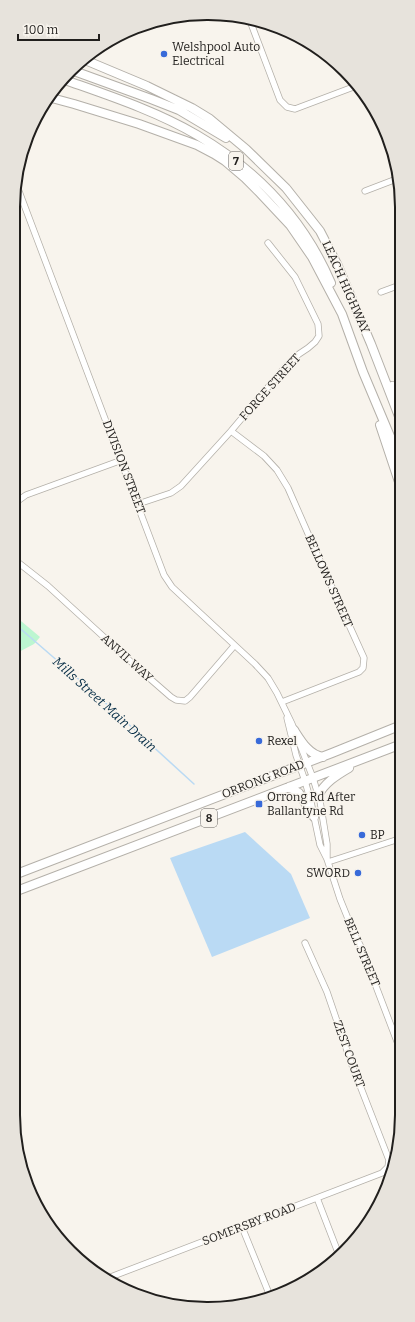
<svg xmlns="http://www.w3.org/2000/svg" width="415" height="1322" viewBox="0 0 415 1322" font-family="Bitter,serif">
  <rect width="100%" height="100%" fill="#f8f4ed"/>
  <path fill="#bcf6d1" d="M15 616 40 637 34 644 15 654Z"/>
  <path fill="#badaf4" d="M245 832 291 874 310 918 212 957 170 858Z"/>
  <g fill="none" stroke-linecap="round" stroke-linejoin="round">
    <path stroke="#badaf4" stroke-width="1.5" d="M15 624 90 689 194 784"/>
    <g stroke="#b4b0a9" stroke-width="7">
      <path id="minor" d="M249 18 280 100 287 107 295 109 356 86
        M17 186 164 575 172 587 255 664 268 678 277 693 292 724 313 778 320 801 327 844V859
        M365 191 399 178
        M381 292 400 285
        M231 431 264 456 277 470 288 488 317 554 364 658 363 668 359 672 282 702
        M15 503 26 495 122 460
        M138 504 171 493 181 486 231 431 286 366 299 354 308 348 315 342 319 336 318 324 295 277 268 243
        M15 560 48 586 140 670 171 697 176 700 185 701 190 697 234 646
        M287 718 296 755 305 781 311 802 320 845 327 859 340 899 353 931 361 947 398 1044
        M328 862 399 839
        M317 1198 339 1255
        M242 1227 270 1296
        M108 1278 382 1173 388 1167 389 1160 352 1065 327 992 305 943"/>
    </g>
    <g stroke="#b4b0a9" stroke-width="10">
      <path id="highway" d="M85 60 147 86 192 108 210 119 246 149 286 188 320 231 337 264 371 344 400 419
        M74 71 151 99 179 110 226 138
        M65 80C110 96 156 111 197 135 257 170 303 218 331 283
        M48 97 74 104 139 124 197 145 214 154 225 161 245 178 260 193 290 225 312 257 342 314 363 372 400 460
        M392 386 400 402
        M380 425 400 485
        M294 730C301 741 309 755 323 757
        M289 787 299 793 314 817
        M318 796C324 783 337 775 349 768
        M14 875 332 753 399 726
        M14 892 399 745"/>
    </g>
    <use href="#minor" stroke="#fff" stroke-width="5.5"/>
    <use href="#highway" stroke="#fff" stroke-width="8"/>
  </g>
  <g fill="#386ad9" stroke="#f8f4ed" stroke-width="1.5">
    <circle cx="164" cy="54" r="4"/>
    <circle cx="259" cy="741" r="4"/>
    <rect x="255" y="800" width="8" height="8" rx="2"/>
    <circle cx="362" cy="835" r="4"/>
    <circle cx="358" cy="873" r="4"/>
  </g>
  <g text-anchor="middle" stroke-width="3" stroke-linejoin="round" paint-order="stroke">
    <g fill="#f8f4ed" stroke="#625f5b" stroke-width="1">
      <rect x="229" y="152" width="14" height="18" rx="3"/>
      <rect x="201" y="809" width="16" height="18" rx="3"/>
    </g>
    <g font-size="11" font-weight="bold" fill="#211f1d">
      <text x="236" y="165">7</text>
      <text x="209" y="822">8</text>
    </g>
    <g font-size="12" fill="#211f1d" stroke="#f8f4ed" text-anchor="start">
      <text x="172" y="51">Welshpool Auto<tspan x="172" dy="14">Electrical</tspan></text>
      <text x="267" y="745">Rexel</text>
      <text x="267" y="801">Orrong Rd After<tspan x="267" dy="14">Ballantyne Rd</tspan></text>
      <text x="370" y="839">BP</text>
      <text x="350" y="877" text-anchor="end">SWORD</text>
    </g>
    <g font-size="12" fill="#211f1d" stroke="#f8f4ed">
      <text transform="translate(346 287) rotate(66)" y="4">LEACH HIGHWAY</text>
      <text transform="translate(270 387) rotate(-48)" y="4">FORGE STREET</text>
      <text transform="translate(124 467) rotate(69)" y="4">DIVISION STREET</text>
      <text transform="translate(329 581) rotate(66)" y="4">BELLOWS STREET</text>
      <text transform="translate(127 658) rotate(42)" y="4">ANVIL WAY</text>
      <text transform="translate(263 779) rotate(-21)" y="4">ORRONG ROAD</text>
      <text transform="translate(362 952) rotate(67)" y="4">BELL STREET</text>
      <text transform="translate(349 1054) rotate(70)" y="4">ZEST COURT</text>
      <text transform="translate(249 1224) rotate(-21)" y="4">SOMERSBY ROAD</text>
    </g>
    <g font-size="13" font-style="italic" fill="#052c45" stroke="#f8f4ed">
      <text transform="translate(105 704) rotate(42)" y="5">Mills Street Main Drain</text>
    </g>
  </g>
  <path d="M0 0H415V1322H0ZM207 20H208A187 187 0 0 1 395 207V1115A187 187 0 0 1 208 1302H207A187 187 0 0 1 20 1115V207A187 187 0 0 1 207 20Z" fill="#e7e3dc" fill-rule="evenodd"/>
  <path fill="none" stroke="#211f1d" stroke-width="2" d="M207 20H208A187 187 0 0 1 395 207V1115A187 187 0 0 1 208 1302H207A187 187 0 0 1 20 1115V207A187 187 0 0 1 207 20Z"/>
  <path d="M18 34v6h81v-6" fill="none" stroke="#211f1d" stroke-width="2"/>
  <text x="24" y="34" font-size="12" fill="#211f1d" stroke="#f8f4ed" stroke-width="3" paint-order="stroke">100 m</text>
</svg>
